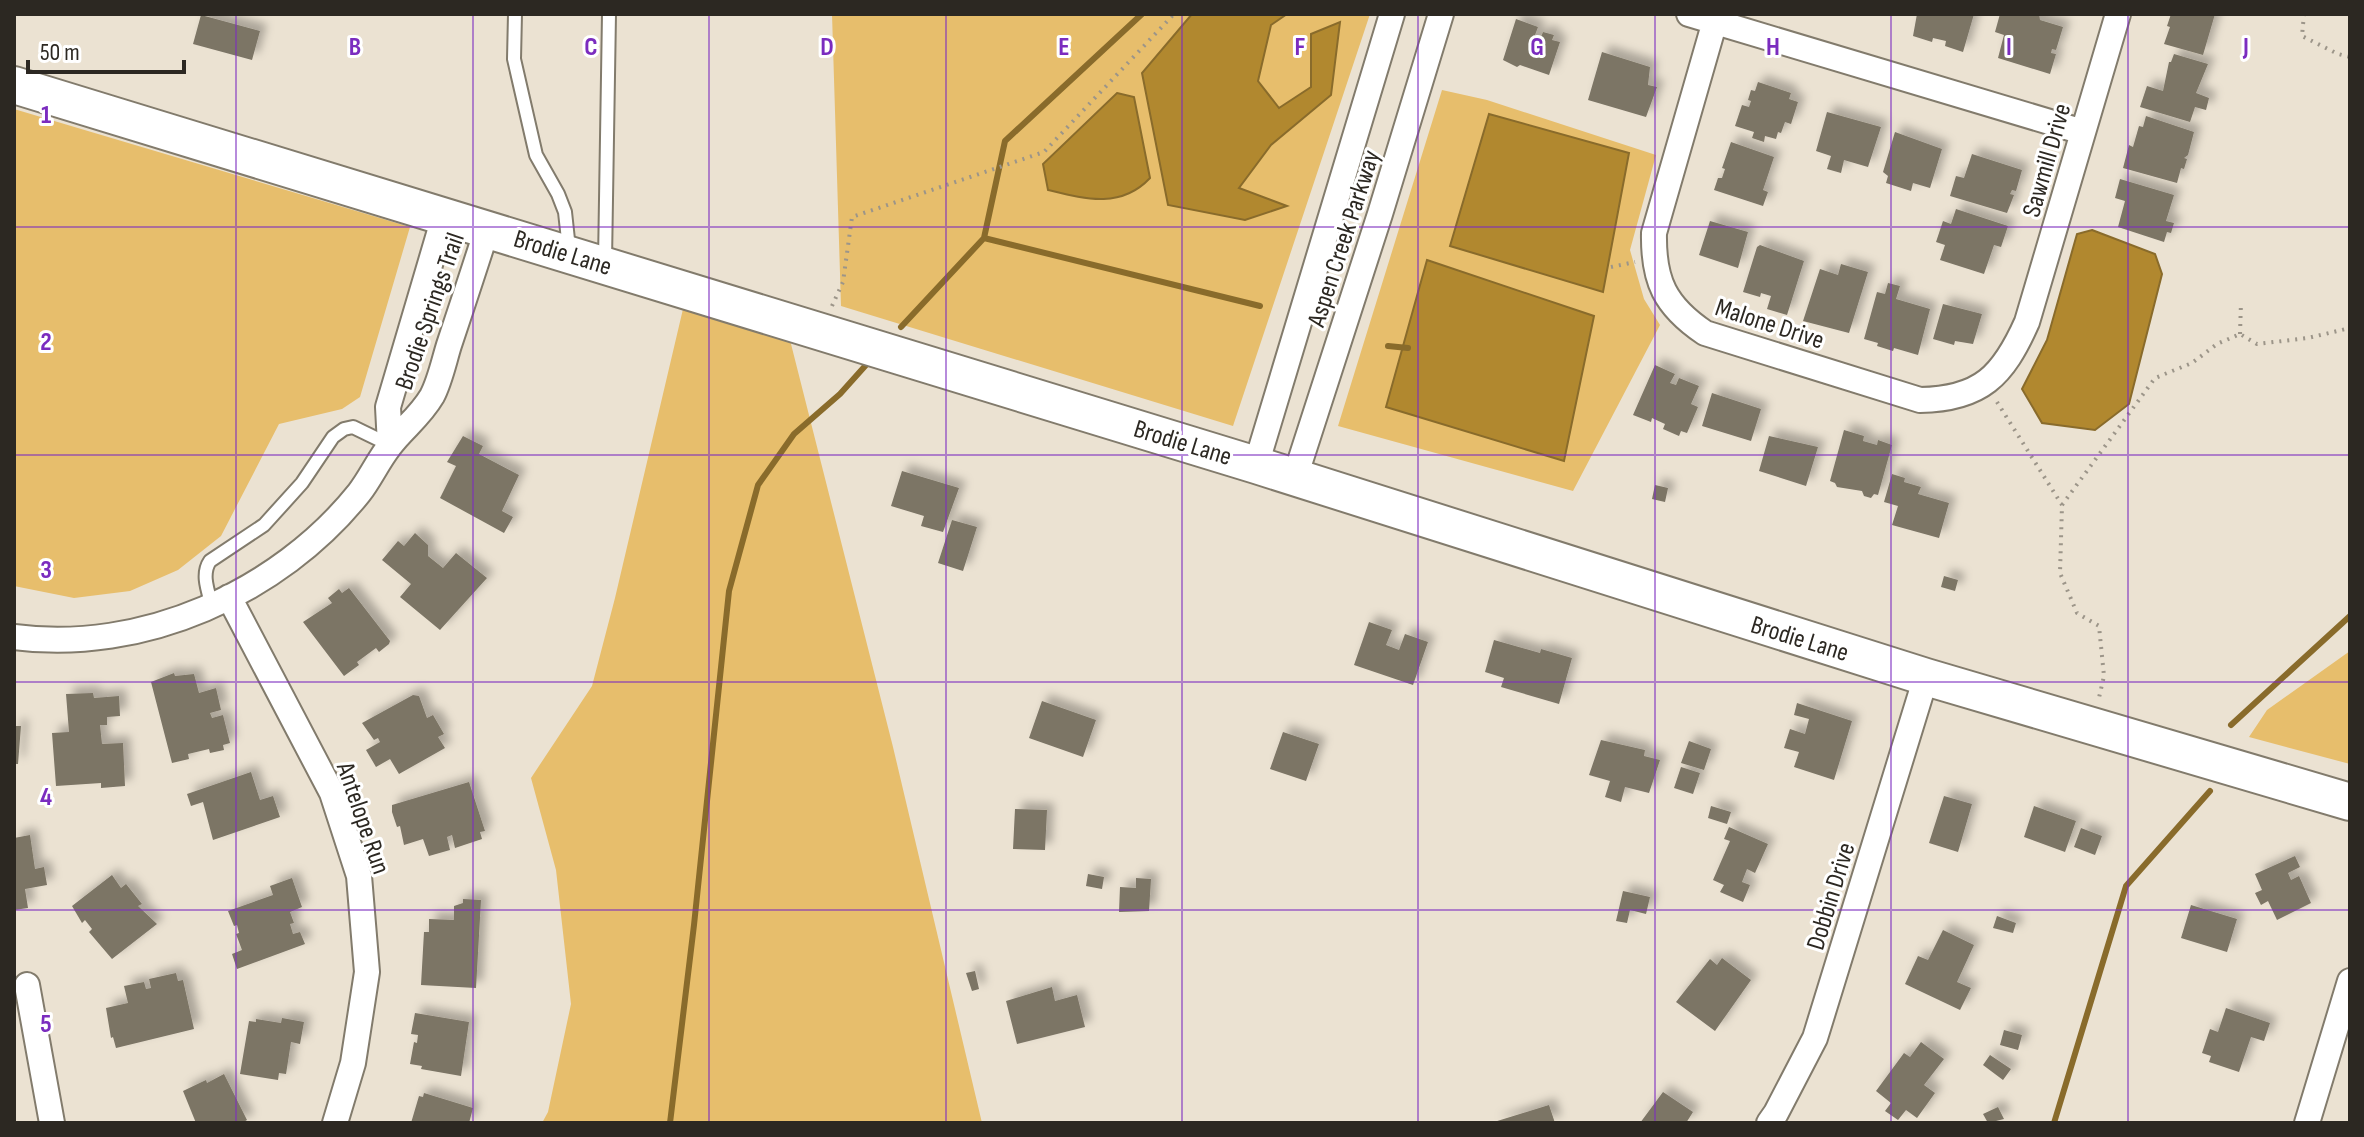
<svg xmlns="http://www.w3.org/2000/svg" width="2364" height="1137" viewBox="0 0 2364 1137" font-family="'Sofia Sans Condensed',sans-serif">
  <defs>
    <filter id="shadow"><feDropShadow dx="7" dy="-7" stdDeviation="4" flood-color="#0004"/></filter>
  </defs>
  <rect width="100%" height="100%" fill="#ebe2d2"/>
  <path fill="#e7be6c" d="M832 14H1370L1233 426 841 306Z
    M1442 90 1487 100 1656 155 1630 250 1644 299 1660 325 1573 491 1338 426Z
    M14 109 410 227 360 397 342 409 279 424 221 536 178 570 130 591 74 598 14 586Z
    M683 309 790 340 893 747 982 1123H542L548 1112 571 1004 556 870 531 778 592 686 615 598Z
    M2350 651V764L2249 737 2267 710Z"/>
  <path fill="#b1882f" stroke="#896b2b" stroke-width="2" d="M1192 14H1287L1271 25 1258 81 1279 108 1311 87V34L1340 22 1331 95 1271 145 1239 188 1287 206 1245 220 1168 205 1142 73Z
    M1117 93 1134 97 1150 178C1121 209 1085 199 1048 190L1043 164Z
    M1489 114 1629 153 1603 292 1450 246Z
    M2092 230 2155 254 2162 274 2129 404 2095 430 2042 423 2022 389 2047 340 2077 234Z
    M1427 260 1594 316 1564 461 1386 407Z"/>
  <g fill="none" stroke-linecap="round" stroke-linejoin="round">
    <path stroke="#896b2b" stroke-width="6" d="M984 238 1005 141 1142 14
      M901 327 984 238 1260 306
      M1388 346 1408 348
      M2231 725 2350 616
      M670 1123 694 925 729 591 758 485 794 434 840 394 866 365
      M2054 1123 2126 886 2210 791"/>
  </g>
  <path fill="#7b7465" filter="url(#shadow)" d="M1917 14H1974L1963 52 1945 46 1946 41 1933 38 1932 42 1913 36Z
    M2000 14H2039L2040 20 2063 27 2056 50 2052 49 2051 53 2056 54 2050 74 1998 58 2004 35 1995 32Z
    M2171 14H2215L2203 55 2164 44 2170 27 2167 26Z
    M201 15 260 31 252 60 193 44Z
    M1516 19 1538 27 1535 35 1541 37 1543 32 1554 35 1552 40 1560 42 1549 75 1520 65 1517 67 1503 60Z
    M1602 52 1650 67 1648 85 1657 87 1646 117 1588 100Z
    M2174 54 2208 64 2196 93 2209 98 2206 110 2195 107 2190 122 2140 107 2147 86 2163 91 2169 62H2171Z
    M1758 82 1791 93 1789 99 1798 102 1791 124 1785 122 1781 133 1778 132 1776 139 1765 136 1764 142 1752 138 1754 132 1735 126 1742 105 1749 107 1751 101 1748 100 1751 90 1755 91Z
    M1827 112 1881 127 1868 167 1844 160 1841 173 1827 169 1831 156 1816 151Z
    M2146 116 2194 132 2188 155 2184 158 2187 159 2184 169 2181 168 2177 183 2123 168 2129 145 2133 147 2139 126 2143 127Z
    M1895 132 1942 149 1930 188 1913 183 1911 191 1886 183 1888 176 1883 172Z
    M1731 142 1774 157 1763 190 1768 192 1763 206 1714 190 1718 178H1722L1725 169 1722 168Z
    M1972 154 2022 170 2016 191 2012 190 2010 194 2014 195 2007 213 1950 196 1956 176 1964 178Z
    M2120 179 2174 195 2166 221 2174 223 2171 233 2167 232 2164 242 2118 227 2125 201 2115 198Z
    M1956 209 2008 226 2001 247 1994 245 1984 274 1940 260 1945 245 1936 242 1943 221 1951 224Z
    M1710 221 1748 232 1738 268 1699 255Z
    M1760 245 1804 261 1787 315 1767 309 1771 296 1761 293 1760 297 1743 292 1757 247Z
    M1841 264 1868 272 1849 333 1803 321 1820 269 1838 275Z
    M1888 283 1900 286 1896 299 1930 309 1918 355 1894 348 1893 351 1877 346 1878 343 1864 339 1877 292 1885 294Z
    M1943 304 1982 314 1973 344 1955 341 1954 345 1933 339Z
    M1655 365 1675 374 1670 383 1676 385 1679 378 1699 386 1691 404 1698 407 1687 433 1681 431 1679 436 1663 429 1665 424 1652 418 1651 422 1633 415Z
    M1712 393 1761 409 1751 441 1702 426Z
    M1844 430 1864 436 1863 441 1877 445 1878 440 1892 445 1878 495 1874 494 1871 498 1864 496 1862 491 1837 487 1835 483 1830 481Z
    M463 436 483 446 479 454 519 475 502 511 513 517 504 533 440 498 456 466 447 462Z
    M1769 436 1818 447 1806 486 1759 471Z
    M902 471 959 488 943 532 921 526 924 516 891 506Z
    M1892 474 1905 478 1904 482 1921 487 1918 494 1949 503 1939 538 1892 525 1898 506 1884 502Z
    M1655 485 1668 488 1665 502 1652 499Z
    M952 520 977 527 963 571 938 563Z
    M415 533 428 545V556L443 568 456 553 487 578 440 630 400 597 411 584 382 560 398 541 404 546Z
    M1944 576 1958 580 1955 591 1941 587Z
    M349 588 390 641 389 644 379 652 376 648 357 662 359 665 344 676 303 622 332 603 328 598 339 589 342 593Z
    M1369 622 1392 630 1386 645 1399 650 1405 634 1428 642 1413 685 1354 665Z
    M1494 640 1540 653 1541 649 1572 658 1559 704 1501 687 1504 678 1485 672Z
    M174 673 175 676 194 674 199 693 216 688 221 710 210 713 212 718 223 715 230 743 223 745 224 750 210 753 209 749 188 754 189 759 172 763 151 682Z
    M93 693 94 698 119 696 120 716 107 717V725H100L102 744 123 743 125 786 101 788V783L56 786 52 733 69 732 66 694Z
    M413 695 419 696 427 718 433 715 444 734 438 737 445 748 399 774 390 759 376 767 366 750 380 742 378 738 374 740 362 723Z
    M1042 701 1096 720 1083 757 1029 738Z
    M1797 703 1852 721 1834 780 1794 767 1799 752 1784 748 1790 729 1805 734 1809 719 1794 715Z
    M14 726H21L18 764H14Z
    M1283 732 1319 744 1306 781 1270 769Z
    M1601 740 1645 750 1644 756 1660 760 1649 793 1625 787 1621 802 1605 797 1610 781 1589 775Z
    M1689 741 1711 749 1704 770 1681 763Z
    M1681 767 1700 773 1693 794 1674 788Z
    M251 772 260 800 273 796 280 817 213 840 203 802 191 806 187 794Z
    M469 782 485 831 480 832 482 839 455 848 452 835 447 837 450 850 429 856 423 839 404 845 400 826 397 827 392 812V805Z
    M1944 796 1972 804 1958 852 1929 843Z
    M1711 806 1731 812 1727 824 1708 818Z
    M2034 806 2076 821 2065 852 2024 837Z
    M1015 809 1047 810 1045 850 1013 849Z
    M1729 827 1768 844 1755 873 1747 869 1742 882 1750 885 1743 902 1720 892 1724 885 1713 880 1730 841 1724 839Z
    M2081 828 2102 836 2095 855 2074 847Z
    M30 835 35 869 44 867 47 885 25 889 28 908 14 910V838Z
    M2295 856 2300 867 2288 873 2291 880 2299 876 2311 903 2277 920 2268 901 2261 905 2255 893 2262 890 2255 874Z
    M1088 874 1104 877 1102 889 1086 886Z
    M112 875 121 888 126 884 142 904 138 906 157 924 112 959 89 932 92 929 85 920 82 923 72 906Z
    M292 878 302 907 290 912 294 923 290 924 293 934 300 932 305 944 237 969 232 954 242 950 236 934 239 933 237 925 234 926 228 911 273 895 270 886Z
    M1136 878 1151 879 1149 911 1119 912 1120 887 1136 888Z
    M1623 891 1650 897 1646 914 1630 910 1627 923 1616 921Z
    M463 899 481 900 476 988 421 985 424 932H429V919L454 920V906L463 903Z
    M2191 905 2237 919 2227 952 2181 938Z
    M1997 916 2016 923 2013 933 1993 928Z
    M1943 930 1974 945 1957 982 1971 988 1960 1010 1905 984 1918 956 1928 960Z
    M1722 958 1751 980 1715 1031 1676 1002 1710 959 1717 965Z
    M975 971 979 989 972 991 966 973Z
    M176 973 178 981 183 980 194 1029 116 1048 113 1037 111 1038 106 1008 128 1003 124 986 144 982 146 989 151 988 149 979Z
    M1052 987 1055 1001 1077 995 1085 1027 1017 1044 1006 1001Z
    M2226 1008 2270 1023 2264 1041 2251 1037 2239 1072 2209 1062 2211 1056 2202 1053 2210 1029 2218 1032Z
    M415 1013 469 1022 461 1076 421 1069 422 1066 410 1064 414 1042 417 1043 418 1035 411 1034Z
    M282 1018 304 1022 300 1044 291 1042 286 1074 279 1073 278 1080 240 1074 249 1021 256 1022V1019L281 1023Z
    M2004 1030 2022 1035 2018 1050 2000 1045Z
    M1921 1042 1944 1059 1924 1085 1935 1093 1917 1118 1906 1110 1898 1120 1885 1111 1891 1103 1876 1091 1904 1053 1910 1057Z
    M1990 1055 2011 1069 2003 1080 1983 1065Z
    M224 1074 247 1120 242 1123H196L183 1091 206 1080 207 1083Z
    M1663 1092 1693 1112 1686 1123H1640Z
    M424 1093 473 1108 469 1123H411L419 1096 423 1097Z
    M1549 1105 1555 1123H1494V1122Z
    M1998 1107 2004 1119 1988 1123 1983 1114Z"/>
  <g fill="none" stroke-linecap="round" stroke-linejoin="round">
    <g stroke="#827b6c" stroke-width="16">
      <path id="service" d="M515 14 514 59 536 155 558 194 565 212 569 249
        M605 261 609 14
        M212 606C208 591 201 574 210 561L264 525 302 483 333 437 344 429 353 427 390 445"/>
    </g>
    <g stroke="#827b6c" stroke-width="28">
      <path id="minor" d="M1689 14 2083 132
        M1717 14 1654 233C1653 281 1665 306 1705 333L1920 400C1981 399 2003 376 2027 322L2118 14
        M390 445 388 407 444 217
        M1256 465 1392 14
        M1295 477 1380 214 1441 14
        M229 597 332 793 359 876 367 972 353 1063 335 1123
        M14 637C142 654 279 593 359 493 370 479 378 461 389 447 403 428 419 418 432 396 440 381 444 361 449 345 462 306 475 267 487 229
        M27 985 52 1123
        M1769 1123 1776 1113 1815 1038 1926 677
        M2307 1123 2350 981"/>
    </g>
    <g stroke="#827b6c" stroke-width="40">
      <path id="secondary" d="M14 85 1256 465 1926 677 2350 802"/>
    </g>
    <path stroke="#9c9589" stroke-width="4" stroke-dasharray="2 6" stroke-linecap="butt" d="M2304 14 2302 36 2338 54 2350 57
      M1611 267 1635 262
      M832 306 843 282 852 217 1044 152 1174 14
      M2240 334 2241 302
      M1997 402 2062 505 2060 573 2077 613 2099 626 2104 676 2098 702
      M2062 505 2155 378 2192 363 2217 344 2240 334 2257 344 2308 338 2350 328"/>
    <use href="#service" stroke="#fff" stroke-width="12"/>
    <use href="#minor" stroke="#fff" stroke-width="24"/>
    <use href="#secondary" stroke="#fff" stroke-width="36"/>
  </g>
  <path fill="none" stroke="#7b2cbf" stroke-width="2" stroke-opacity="0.55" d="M236 14V1123M473 14V1123M709 14V1123M946 14V1123M1182 14V1123M1418 14V1123M1655 14V1123M1891 14V1123M2128 14V1123M14 227H2350M14 455H2350M14 682H2350M14 910H2350"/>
  <g text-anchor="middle" stroke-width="6" stroke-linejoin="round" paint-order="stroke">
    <g font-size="26" fill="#2c2822" stroke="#fff">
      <text transform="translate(2046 160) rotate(-74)" y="9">Sawmill Drive</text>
      <text transform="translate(1343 238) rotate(-72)" y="9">Aspen Creek Parkway</text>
      <text transform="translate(563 252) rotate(17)" y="9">Brodie Lane</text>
      <text transform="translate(429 311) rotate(-71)" y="9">Brodie Springs Trail</text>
      <text transform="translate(1770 323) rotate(18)" y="9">Malone Drive</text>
      <text transform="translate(1183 442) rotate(17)" y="9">Brodie Lane</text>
      <text transform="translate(1800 638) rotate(17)" y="9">Brodie Lane</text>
      <text transform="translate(364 818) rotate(71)" y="9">Antelope Run</text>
      <text transform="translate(1830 896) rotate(-73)" y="9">Dobbin Drive</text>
    </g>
  </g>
  <g font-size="26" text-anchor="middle" font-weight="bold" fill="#7b2cbf" stroke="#fff" stroke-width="6" stroke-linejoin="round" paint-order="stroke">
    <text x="355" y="55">B</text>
    <text x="591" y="55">C</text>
    <text x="827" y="55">D</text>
    <text x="1064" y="55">E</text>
    <text x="1300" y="55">F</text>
    <text x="1537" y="55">G</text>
    <text x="1773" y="55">H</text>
    <text x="2009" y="55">I</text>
    <text x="2246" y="55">J</text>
    <text x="46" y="123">1</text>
    <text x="46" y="350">2</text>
    <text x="46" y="578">3</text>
    <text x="46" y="805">4</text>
    <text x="46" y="1032">5</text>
  </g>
  <rect width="2364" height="1137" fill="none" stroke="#2c2822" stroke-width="32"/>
  <path d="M28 60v12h156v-12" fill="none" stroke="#2c2822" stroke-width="4"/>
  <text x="40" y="60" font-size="24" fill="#2c2822" stroke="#ffffff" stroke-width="6" paint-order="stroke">50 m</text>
</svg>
